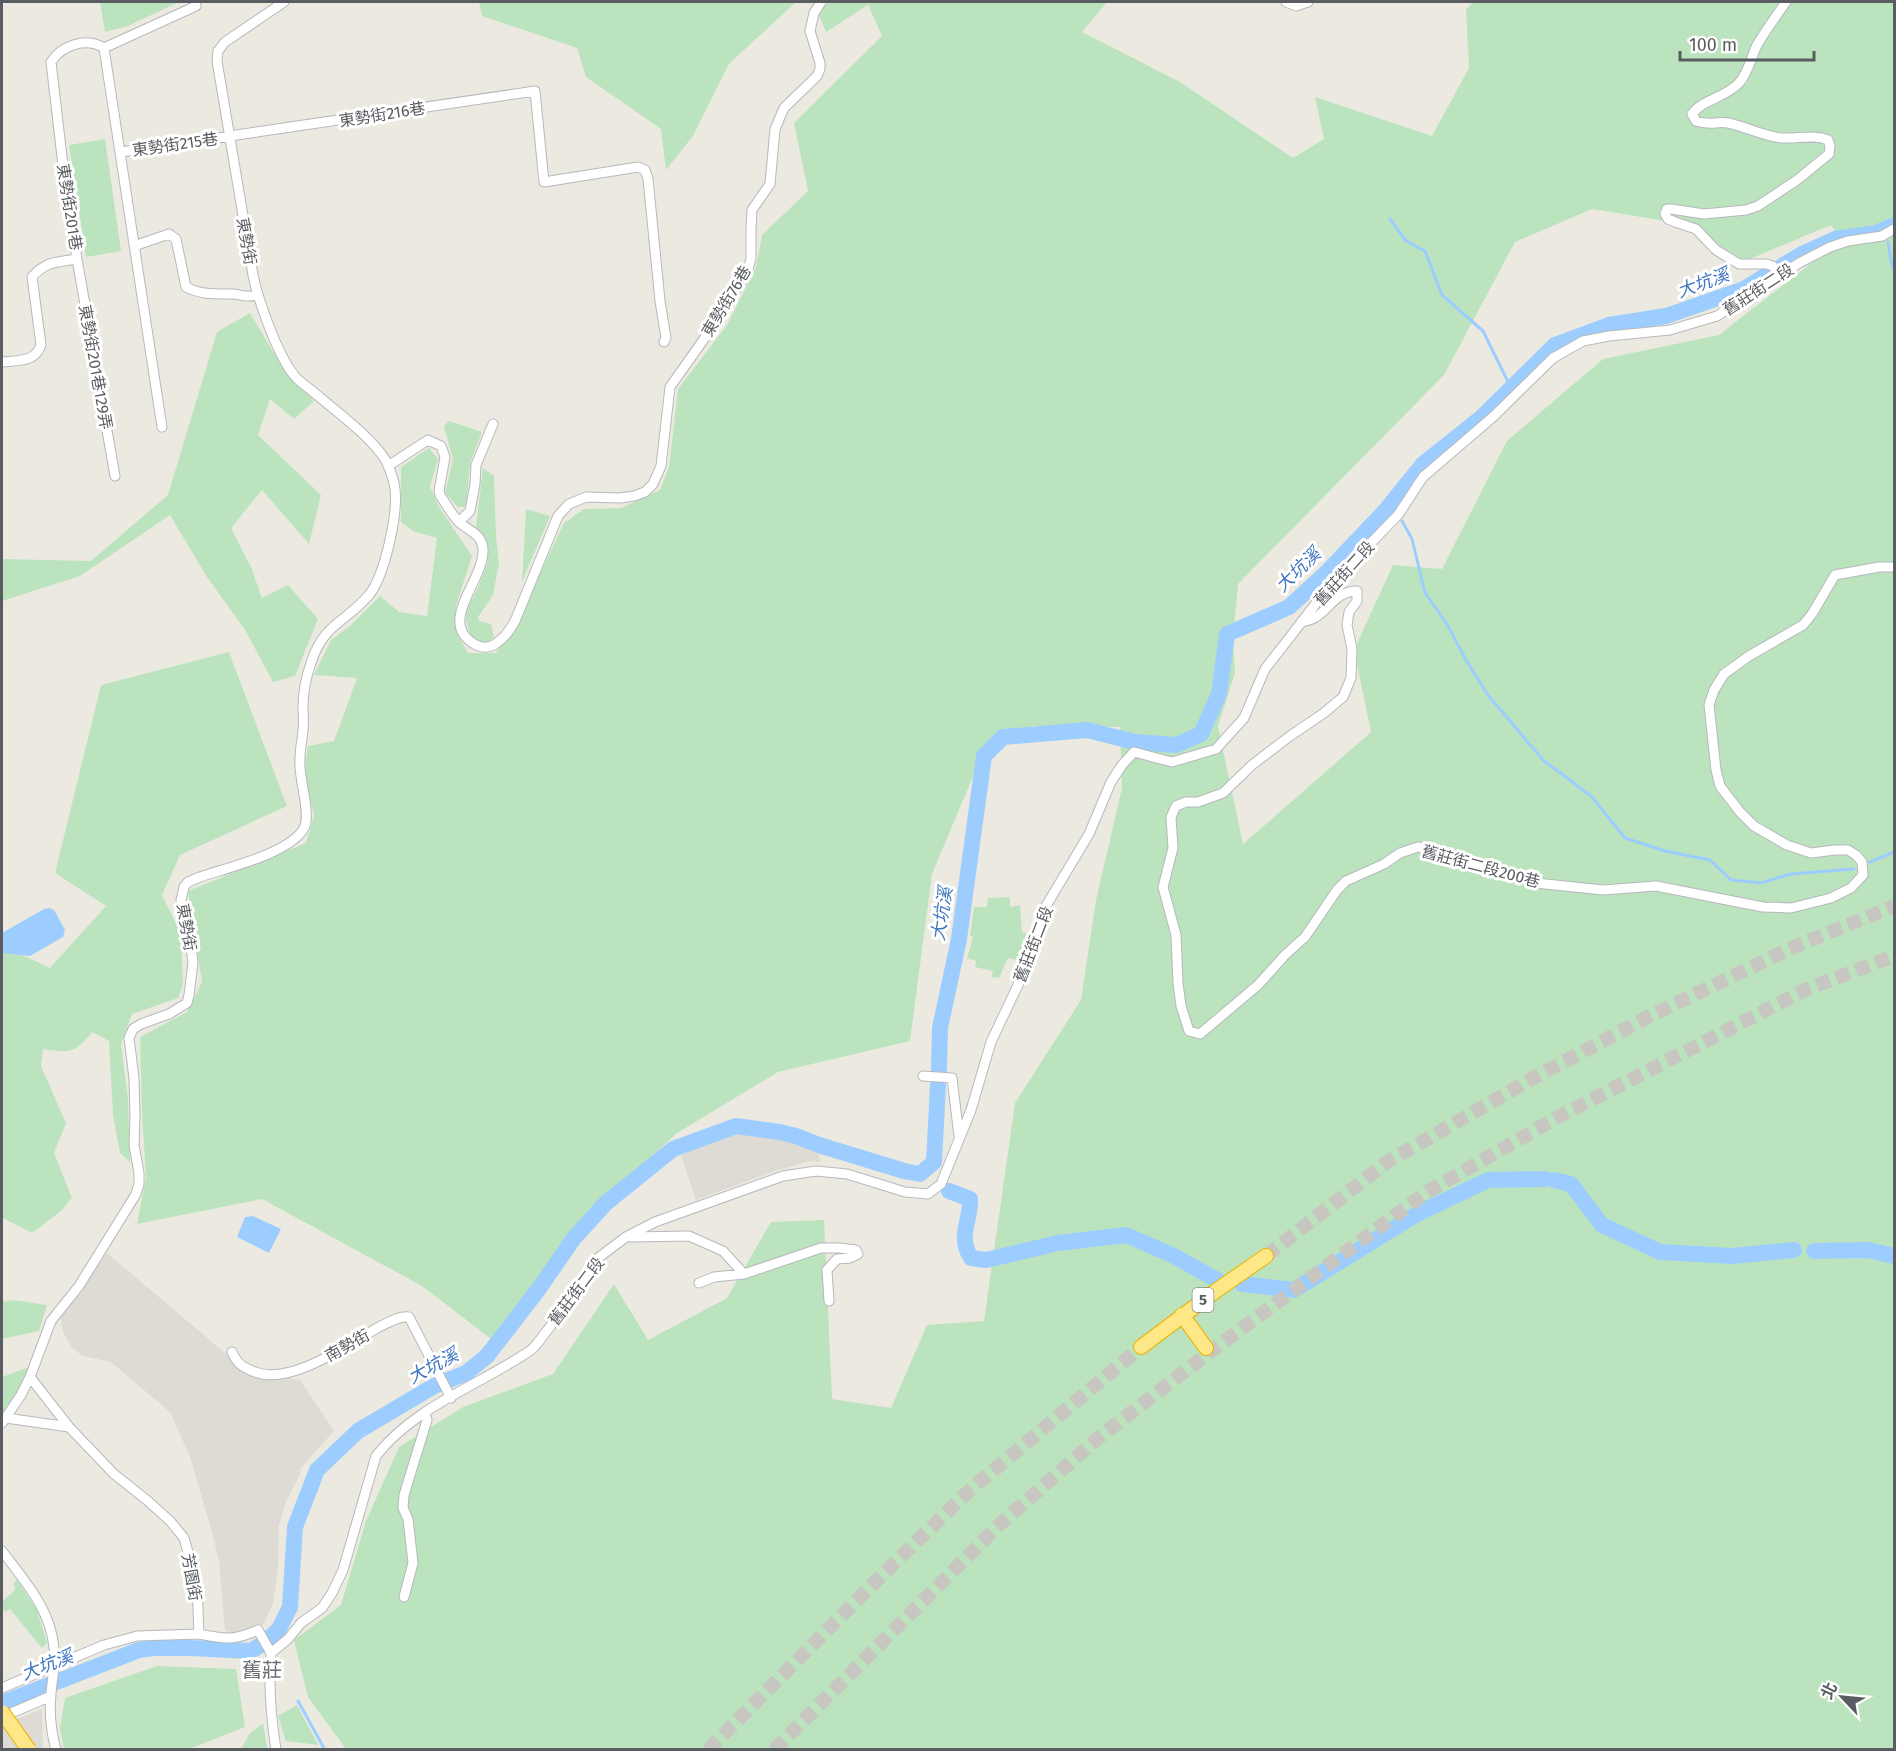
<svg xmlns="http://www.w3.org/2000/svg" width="1896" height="1751" viewBox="0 0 1896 1751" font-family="'Fira Sans','Noto Sans TC',sans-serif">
  <rect width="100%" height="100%" fill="#eceae0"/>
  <path fill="#dddbd4" d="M746 1131 772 1133 816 1147 821 1162 810 1161 775 1171 696 1200 681 1156 691 1147 721 1135Z
    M107 1253 251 1375 288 1378 300 1380 334 1431 299 1470 301 1472 286 1501 279 1525 278 1569 273 1604 263 1625 240 1636 225 1630 219 1561 212 1532 190 1457 170 1412 111 1362 83 1356 72 1348 63 1332 61 1319 57 1316Z
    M42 1709 43 1749 2 1750V1725Z"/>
  <path fill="#bbe4be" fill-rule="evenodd" d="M100 2H179L128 26 105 32Z
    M479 2H796L729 64 693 136 666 170 661 129 586 77 577 48 482 16Z
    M813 2H1107L1082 32 1180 82 1293 158 1324 139 1315 97 1432 136 1469 68 1466 10 1473 2H1894V1749H346L308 1697 294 1640 341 1605 366 1521 399 1447 463 1407 553 1374 614 1284 648 1340 727 1298 771 1222 824 1220 832 1399 891 1408 927 1325 984 1321 1015 1103 1081 1000 1096 900 1122 788 1120 727 1032 726 982 755 932 874 910 1041 778 1072 677 1133 620 1185 547 1275 499 1345 422 1286 262 1199 137 1224 146 1177 142 1113 140 1037 187 1012 202 982 188 891 306 843 314 816 304 772 308 746 334 741 357 678 314 675 331 640 350 626 380 596 399 612 427 616 437 538 413 531 401 522V467L429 448 438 459 430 487 439 507 472 556 456 606V632L468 653H496L519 618 564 523 584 509 621 508 660 490 669 467 678 389 727 325 756 267 762 235 808 191 794 123 882 36 868 5 826 32ZM1592 209 1684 224 1745 261 1831 225 1841 240 1719 335 1603 359 1507 441 1442 569 1393 565 1354 650 1371 732 1243 844 1218 726 1235 673 1233 639 1238 584 1444 375 1515 242Z
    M105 139 121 251 86 257 69 145Z
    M250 313 286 373 314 401 294 419 270 399 258 435 321 495 309 544 262 490 231 528 251 567 262 598 288 585 318 619 295 676 273 682 245 630 207 577 170 515 80 576 2 601V559L91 561 168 495 217 332Z
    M449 421 482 432 470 463 466 507H458L445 493 453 459 444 426Z
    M483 468 494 476 496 535 499 563 493 595 478 617 479 621 491 624 494 637 487 643 475 642 470 635 466 620 467 608 478 588 488 561 476 527Z
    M526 509 550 516 522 582Z
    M229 652 287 806 180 855 162 895 181 934 183 984 178 998 132 1014 121 1044 128 1099 130 1162 120 1153 113 1115 109 1041 92 1032C75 1054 69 1053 43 1049L41 1066 66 1123 54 1153 72 1198 61 1211 32 1233 3 1218 2 1219V953L16 952 50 968 106 906 55 873 101 685Z
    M1010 897V907L1020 905 1022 932 1028 934 1020 961 1008 958 999 978 991 977 993 971 975 967 976 961 967 958 973 937 970 936 974 907H987L988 898Z
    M13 1300 47 1305 39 1331 2 1339V1302Z
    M29 1367 23 1384 2 1414V1377Z
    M17 1580 37 1610 47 1643 42 1648 10 1609 5 1612 2 1607V1602L16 1589 13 1584Z
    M157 1666 236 1669 245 1727 189 1749H64L60 1728 65 1698Z
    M297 1705 318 1745 286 1741 278 1716Z
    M263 1723 267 1748 265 1749H241L250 1733Z"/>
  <path fill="#9dcdff" d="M49 908 54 910 65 930 63 937 30 956 2 953V933L44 909Z
    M253 1216 281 1229 269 1253 237 1237 245 1217Z"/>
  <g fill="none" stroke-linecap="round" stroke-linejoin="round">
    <path stroke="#9dcdff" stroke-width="3" d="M1390 219 1406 241 1425 251 1442 295 1483 331 1511 388
      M1888 242 1892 266 1894 268
      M1385 511 1388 513
      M1402 521 1412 539 1425 593 1447 624 1466 660 1488 695 1543 760 1591 796 1625 838 1665 851 1710 860 1731 880 1761 883 1791 874 1854 869
      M1870 862 1894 852
      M298 1701 325 1750"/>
    <path stroke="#9dcdff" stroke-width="16" d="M1782 266 1802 254 1835 239 1876 233 1894 225
      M939 1070 940 1028 959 939 984 756 1003 737 1087 730 1135 742 1176 745 1201 734 1219 694 1227 634 1289 607 1326 573 1385 511 1423 464 1482 417 1555 345 1609 325 1666 316 1744 289 1768 274
      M1554 1180 1571 1184 1602 1225 1660 1252 1732 1256 1794 1250
      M949 1191 970 1199C971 1221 957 1236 971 1258L986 1260 1058 1243 1126 1235 1172 1255 1219 1281
      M1814 1251 1868 1250 1894 1256
      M1242 1284 1294 1290 1417 1214 1488 1180 1545 1179
      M2 1703 139 1650 153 1648H190L251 1651 264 1643 279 1629 290 1607 295 1527 317 1470 358 1431 434 1386 466 1373 487 1356 538 1290 574 1238 606 1203 673 1149 736 1126 780 1132 796 1136 819 1145 904 1171 920 1174 934 1162 938 1084"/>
    <path stroke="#c7c6c0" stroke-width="14" stroke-dasharray="14 7" stroke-linecap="butt" d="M1266 1256 1387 1162 1535 1077 1650 1016 1789 949 1894 906
      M708 1750 884 1573 971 1489 1141 1347
      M774 1750 999 1525 1098 1438 1210 1352 1427 1192 1558 1117 1807 989 1894 956"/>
    <g stroke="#b6b8bd" stroke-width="11">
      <path id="minor" d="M1286 2 1296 6 1308 2
        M104 48 162 427
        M104 48 196 6 195 2
        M121 152 535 91 544 182 638 167 645 170 648 179 660 301 666 338 664 342
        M134 246 169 234 176 239 186 287C201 295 217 294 233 294 244 295 246 298 257 295
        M77 259 115 476
        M1779 276 1773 266 1766 264H1739L1716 250 1696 229 1675 222 1668 219 1665 214 1667 209H1671L1704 214 1746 210 1758 206 1797 180 1829 154 1830 146 1828 140C1814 134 1797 139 1782 138 1763 136 1747 127 1728 123 1716 121 1710 126 1696 121L1692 114C1703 99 1725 98 1739 83 1748 73 1751 58 1757 45 1766 30 1776 16 1786 2
        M2 362C17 360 35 363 41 345L32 277C46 261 58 262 77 259L64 174 51 62C62 45 86 37 104 48
        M388 466 428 440 441 446 445 457 439 491 440 495C446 504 452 515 459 522 469 531 482 534 483 549 485 580 435 623 476 645 483 648 487 648 494 645 505 637 508 633 515 621L558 516 569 504 586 497 620 498 634 496 645 492 653 484 661 466 670 387 726 308 748 269 751 259V229L752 210 770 184 775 129 784 108 817 76 820 69V63L810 31 814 13 821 2
        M459 522 470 511 475 484 476 465 493 424
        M1301 622C1306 621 1312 620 1316 617 1331 607 1337 591 1357 591V601L1349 612 1347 625 1352 649 1351 678 1343 697 1324 713 1290 736 1252 765 1223 793 1198 802H1186L1176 806 1171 817 1173 848 1163 887 1176 935 1178 983 1181 1006 1189 1031 1200 1034 1258 985 1285 955 1305 937 1337 890 1346 881 1384 864 1400 853 1418 847 1431 849 1536 883 1603 890 1656 886 1763 907 1791 908 1831 898 1851 888 1863 875 1862 862 1856 855 1848 850H1835L1811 853 1787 845 1754 826 1740 812 1720 786 1716 770 1709 705 1714 690 1724 674 1749 656 1803 625 1812 614 1835 575 1879 567H1894
        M923 1076 952 1078 959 1136
        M631 1237 689 1236 723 1251 744 1274
        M699 1283 714 1277 744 1274 821 1248H839L856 1250 858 1254 850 1258 837 1259 827 1270 829 1301
        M232 1352C237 1364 244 1368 255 1372 290 1386 349 1344 379 1327 388 1323 400 1315 409 1317L451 1398
        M30 1377 69 1427
        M2 1423 21 1395 30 1377 51 1321 79 1286 136 1194 139 1184V1173L134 1145 135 1117 134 1078 129 1038 133 1029 141 1024 169 1014 187 1003 189 995 193 962 189 933 181 900 184 887 188 882 200 877C226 868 291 853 304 828 311 816 300 781 300 766 299 754 302 741 303 730 304 722 303 714 303 707 303 692 306 677 311 663 323 624 346 622 369 595 385 575 400 509 394 483 392 476 390 468 386 461 373 438 332 408 311 390 305 385 298 381 294 375 278 356 258 300 253 275L217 61 218 51 225 42 284 2
        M2 1551C24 1580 51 1610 54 1648 56 1663 52 1679 51 1694 49 1713 51 1731 56 1750
        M404 1597 413 1563 408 1519 403 1508 404 1495 427 1420 424 1413
        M199 1634C224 1639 234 1641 258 1630L271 1653
        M271 1653 288 1639 301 1623 322 1608 332 1593 343 1570 376 1456C415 1406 480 1385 531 1350 537 1345 541 1338 546 1332 563 1311 577 1287 593 1264L598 1258 626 1237 655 1222 783 1176 816 1171 847 1174 905 1192 928 1194 941 1184 971 1110 991 1042 1018 985 1043 911 1089 834 1111 782 1122 765 1134 752 1172 762 1216 749 1244 718 1265 669 1283 646 1331 584 1398 515 1423 477 1494 416 1553 358 1583 341 1609 336 1670 330 1717 316 1799 263 1830 247 1848 241 1882 236 1894 229
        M271 1653C268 1686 271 1717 276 1750
        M2 1688 104 1645 137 1636 199 1634 197 1584 184 1538 170 1521 148 1501 114 1474 69 1427 6 1418
        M2 1717 51 1696"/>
    </g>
    <g stroke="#ecb300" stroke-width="16">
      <path id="highway" d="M1182 1315 1206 1348
        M1141 1347 1217 1290 1266 1256"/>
    </g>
    <use href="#minor" stroke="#fff" stroke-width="9"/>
    <use href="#highway" stroke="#fde786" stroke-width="14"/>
    <g stroke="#ecb300" stroke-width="16" stroke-linecap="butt">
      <path id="highway-bridge" d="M2 1712 29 1750"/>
    </g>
    <use href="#highway-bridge" stroke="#fde786" stroke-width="14"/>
  </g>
  <g text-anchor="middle" stroke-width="6" stroke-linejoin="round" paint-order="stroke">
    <rect fill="#fff" stroke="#8b8d90" stroke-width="1.5" x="1192.5" y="1288" width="21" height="24" rx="4.5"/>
    <g font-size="15" font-weight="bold" fill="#595c61">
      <text x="1203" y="1305">5</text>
    </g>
    <g font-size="16" fill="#595c61" stroke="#fff">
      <text transform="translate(382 114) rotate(-9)" y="6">東勢街216巷</text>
      <text transform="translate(175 144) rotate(-8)" y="6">東勢街215巷</text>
      <text transform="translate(70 207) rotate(81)" y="6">東勢街201巷</text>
      <text transform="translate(247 241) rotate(80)" y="6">東勢街</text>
      <text transform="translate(1758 289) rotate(-33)" y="6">舊莊街二段</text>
      <text transform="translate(726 301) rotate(-59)" y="6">東勢街76巷</text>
      <text transform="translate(96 367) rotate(80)" y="6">東勢街201巷129弄</text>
      <text transform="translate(1344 573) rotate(-48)" y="6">舊莊街二段</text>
      <text transform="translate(1481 866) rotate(15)" y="6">舊莊街二段200巷</text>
      <text transform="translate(187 927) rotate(80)" y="6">東勢街</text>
      <text transform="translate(1033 944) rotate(-69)" y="6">舊莊街二段</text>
      <text transform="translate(576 1291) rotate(-53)" y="6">舊莊街二段</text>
      <text transform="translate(347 1345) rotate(-29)" y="6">南勢街</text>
      <text transform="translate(192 1577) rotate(80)" y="6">芳園街</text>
    </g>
    <g font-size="18" font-style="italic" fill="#4076c2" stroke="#fff">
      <text transform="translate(1703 283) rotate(-20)" y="6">大坑溪</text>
      <text transform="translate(1298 570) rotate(-44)" y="6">大坑溪</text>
      <text transform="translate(942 914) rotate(-81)" y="6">大坑溪</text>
      <text transform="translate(433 1366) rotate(-28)" y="6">大坑溪</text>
      <text transform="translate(47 1665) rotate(-21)" y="6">大坑溪</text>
    </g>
    <g font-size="20" fill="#6a6e73" stroke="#fff">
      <text x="262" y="1677">舊莊</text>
    </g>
  </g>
  <rect width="1896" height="1751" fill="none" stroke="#595c61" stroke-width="6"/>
  <g transform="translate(1842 1697) rotate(296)" stroke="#ffffff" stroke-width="4.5" paint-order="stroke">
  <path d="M0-4.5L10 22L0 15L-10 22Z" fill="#595c61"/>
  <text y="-9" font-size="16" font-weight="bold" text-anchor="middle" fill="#595c61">北</text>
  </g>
  <path d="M1680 51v9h134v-9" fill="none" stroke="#595c61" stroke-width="3"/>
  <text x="1689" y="51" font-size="18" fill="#595c61" stroke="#ffffff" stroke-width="4.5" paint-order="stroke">100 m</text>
</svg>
